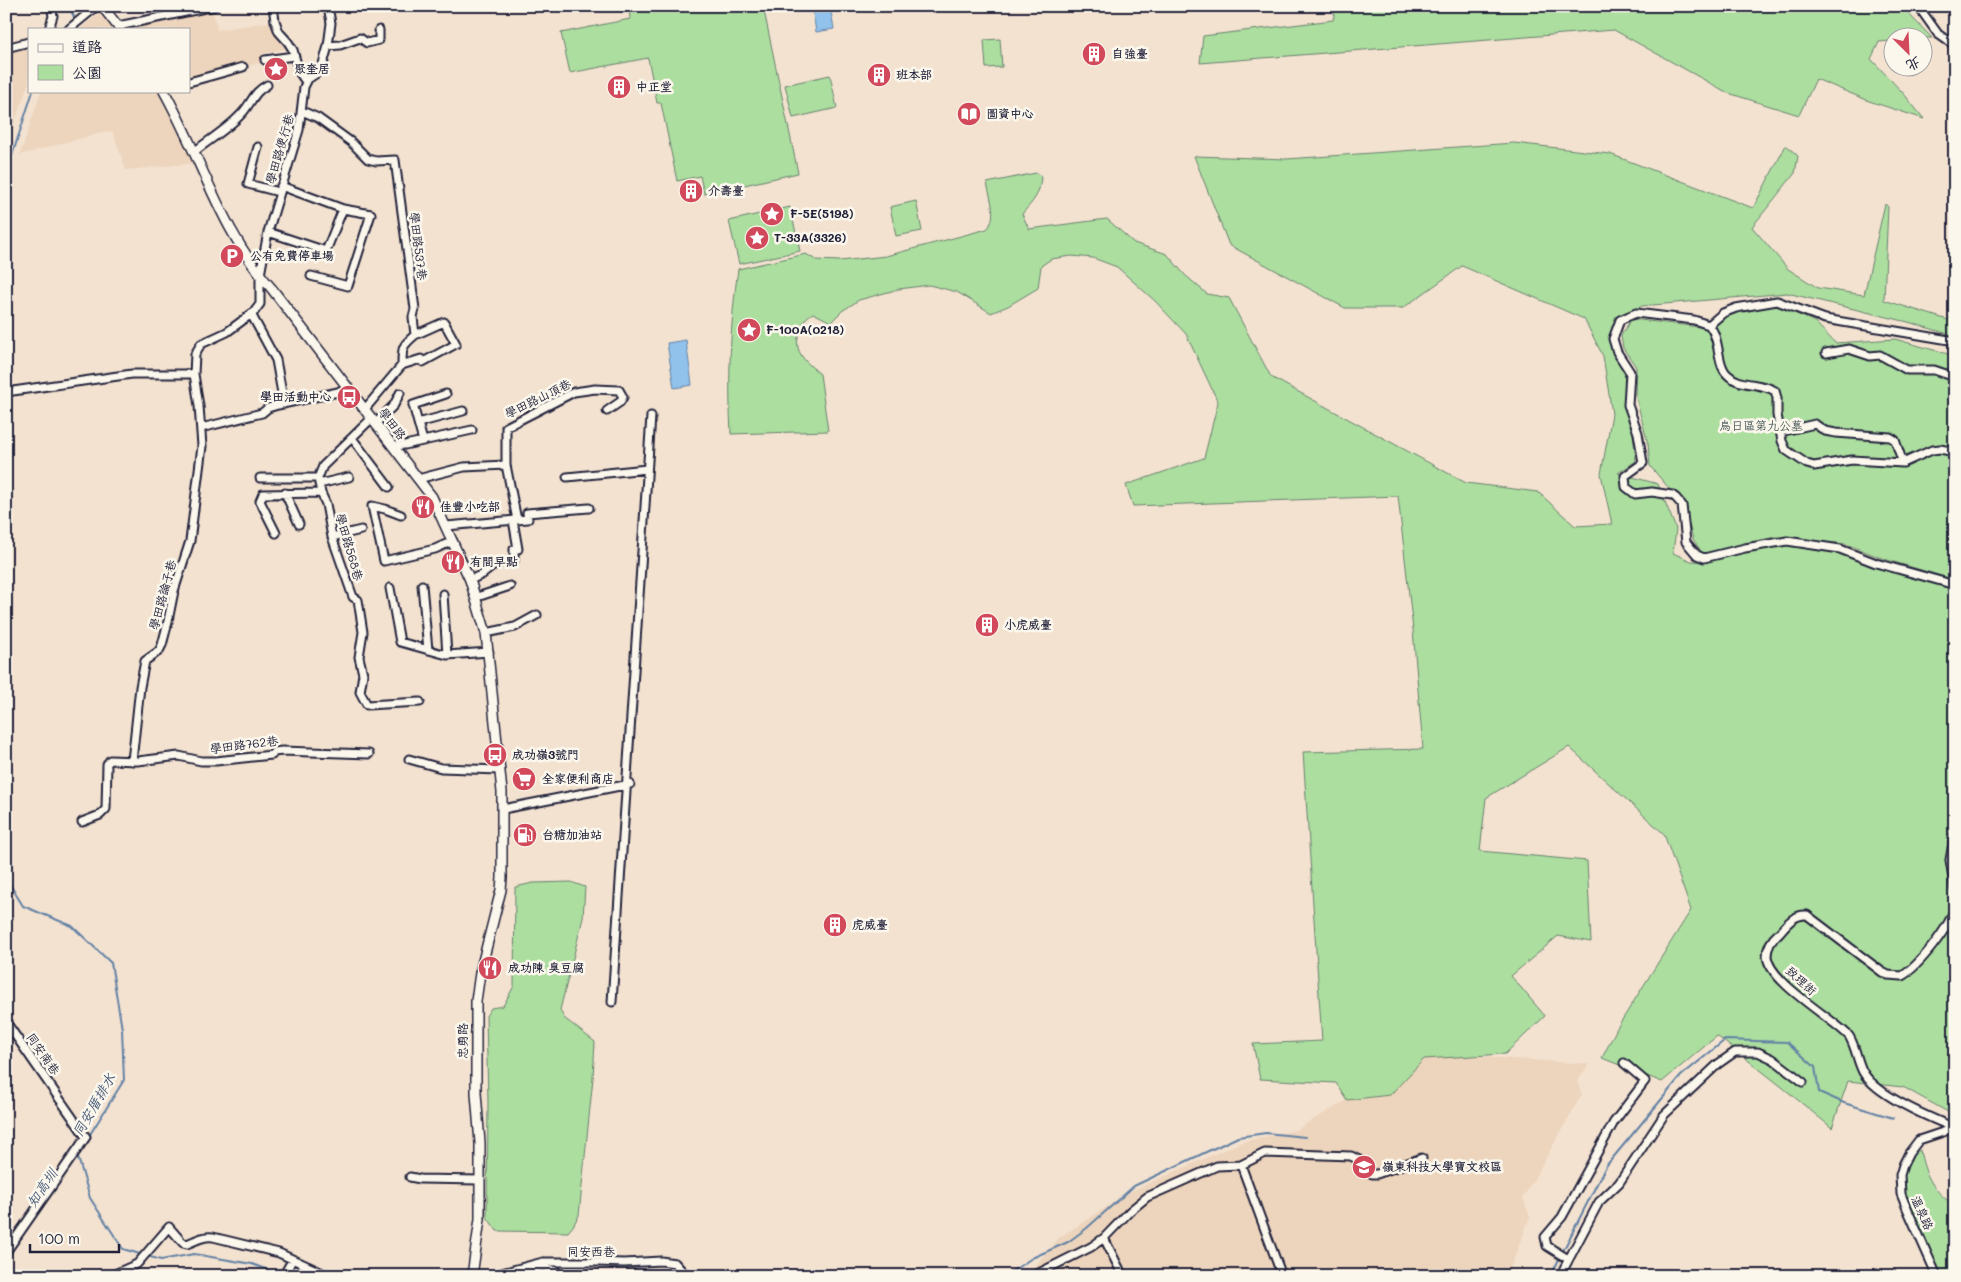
<svg xmlns="http://www.w3.org/2000/svg" width="1961" height="1282" viewBox="0 0 1961 1282" font-family="Mali,'LXGW WenKai TC',sans-serif">
  <rect width="100%" height="100%" fill="#f3e2d0"/>
  <filter id="ink" filterUnits="userSpaceOnUse"><feTurbulence type="fractalNoise" baseFrequency=".02" numOctaves="2"/><feDisplacementMap in="SourceGraphic" scale="10" xChannelSelector="R" yChannelSelector="G"/><feConvolveMatrix kernelMatrix="1 2 1 2 8 2 1 2 1" color-interpolation-filters="sRGB"/></filter>
  <g filter="url(#ink)">
    <path fill="#edd4bc" d="M101 12 116 29H80Z
      M213 12 217 30 276 21 292 47 262 54 263 62 189 80V29H130L136 25Z
      M29 45V82L13 126 6 134V50Z
      M41 91H161L195 163 126 170 113 132 107 131 20 155Z
      M1427 1053 1589 1064 1577 1082 1582 1094 1523 1198 1530 1217 1510 1268 1513 1276H1026L1059 1238 1131 1191 1242 1142 1296 1130Z"/>
    <path fill="#acde9f" stroke="#67806d" d="M629 6H763L798 173 704 194 700 176 677 181 661 103H657L648 58 570 73 561 33 630 19Z
      M1336 6H1901L1932 38H1894L1893 41 1879 42 1871 59 1904 94 1924 119 1869 101 1816 79 1799 115 1728 93 1614 30 1200 63 1203 36 1333 20Z
      M1000 39 1002 67 986 68 984 40Z
      M830 75 837 108 793 118 785 85Z
      M1514 143 1610 154 1753 208 1786 145 1798 156 1795 173 1752 227 1788 269 1818 288 1864 295 1885 204 1888 207 1884 300 1948 320 1955 307V336L1908 322 1787 293 1642 306 1619 318 1612 347 1627 380 1636 461 1618 473 1658 484 1676 529 1673 553 1691 561 1706 562 1774 543 1845 551 1955 585V1116L1903 1087 1848 1081 1832 1128 1782 1087 1717 1036 1662 1082 1602 1058 1617 1028 1691 910 1664 834 1569 747 1486 798 1480 851 1587 861 1591 942 1558 936 1511 976 1545 1016 1505 1054 1424 1059 1390 1095 1347 1100 1336 1083 1260 1079 1253 1044 1322 1041 1303 752 1423 749 1413 630 1398 496 1133 506 1126 485 1204 458 1218 402 1186 334 1155 301 1117 267 1093 258 1071 256 1051 259 1041 266 1038 288 1008 306 991 313 957 292 929 285 899 289 859 300 842 311 831 322 813 313C806 317 804 320 801 328 791 351 804 360 820 374L828 431 731 434C728 379 730 324 738 269L806 254 816 260 840 261 886 256 987 229C998 217 990 198 987 183L1036 173 1041 176C1040 195 1034 200 1022 214L1029 229 1107 219 1134 243 1167 254 1185 275 1207 294 1229 298 1271 377 1466 483 1538 492 1575 526 1612 524 1601 474 1612 414 1603 356 1584 319 1462 266 1403 308H1345L1229 245 1194 156 1287 159Z
      M916 201 922 231 896 236 890 207Z
      M790 207 800 251 739 264 729 221Z
      M1779 306 1815 322 1835 343 1895 339 1955 356V580L1884 559 1846 544 1775 537 1703 554 1693 539 1684 506 1650 466 1648 444 1635 394 1636 367 1623 348 1621 336 1631 319 1708 328 1729 314 1748 307Z
      M571 882 585 887 583 918 560 1010 564 1018 595 1042 593 1078 579 1215 573 1226 568 1232 497 1231 487 1217 488 1102 486 1016 491 1008 503 1006 514 986 515 887 533 883Z
      M1920 1150C1924 1173 1934 1194 1955 1205V1276H1942L1904 1190C1903 1176 1906 1158 1920 1150Z"/>
    <path fill="#90c2ec" stroke="#6482a5" d="M812 6H830L834 29 816 32Z
      M686 340 692 385 674 388 667 343Z"/>
    <g fill="none" stroke-linecap="round" stroke-linejoin="round">
      <path stroke="#6482a5" stroke-width="2" d="M69 6 75 19
        M63 29 85 11
        M6 168 10 162 33 91
        M6 878 23 906 72 926 111 963 122 1029 124 1080 89 1136
        M77 1154 90 1198 123 1249 143 1255
        M1562 1253 1606 1166 1681 1076 1725 1040 1787 1042 1815 1067 1819 1092 1844 1103 1893 1118
        M147 1256 161 1260 194 1254 252 1264 281 1275
        M183 1271 185 1276
        M1005 1276 1032 1258 1068 1242 1087 1228 1134 1186 1238 1137 1266 1133 1305 1137
        M1551 1276 1560 1257"/>
      <g stroke="#22223b" stroke-width="11">
        <path id="minor" d="M273 6 275 21 279 32 288 42 293 50 299 72 306 82
          M1918 6 1938 34 1955 46
          M118 26 215 6
          M49 29 53 16 51 6
          M69 29 97 6
          M328 46 340 45 360 38 367 43 379 40V30
          M6 48 29 42
          M265 60 294 56
          M189 82 243 67
          M302 111 318 118 351 142 368 159 376 161 395 160 415 309 413 317 415 335C402 346 402 347 402 365
          M258 147 248 184 279 192
          M194 152C210 139 231 127 244 111 253 100 254 92 267 85
          M281 186 343 209 371 214 348 286 311 276
          M268 232 326 251 343 209
          M251 314 276 360 284 404
          M1709 325 1723 313 1736 308 1777 301 1825 319 1955 341
          M1826 353 1849 349 1870 356 1880 355 1907 370H1934L1955 377
          M6 392 132 374H194
          M365 409 402 365 421 359 423 362 456 344 444 322 415 335
          M372 418 323 466 318 478 321 493 326 504 332 537 353 597 358 600 363 632 359 657 363 674 360 692 367 705 420 702
          M376 423 394 405 400 393
          M418 423 463 411
          M201 428 262 413 268 408 278 405 338 392 348 387
          M1780 432 1815 424 1825 431 1836 433 1890 437 1895 440 1903 463
          M352 438 389 487
          M423 441 413 405 446 394
          M393 446 405 445 472 430
          M1955 452 1940 449 1932 450 1903 463 1852 460 1814 466 1807 464 1786 450 1782 441 1777 415V398L1775 391C1762 382 1740 387 1728 375 1716 365 1721 339 1709 325L1694 320 1636 313 1620 320 1613 339 1617 352 1630 372 1628 405 1638 433 1643 463 1625 476 1626 487 1635 494 1652 492 1672 495 1676 498 1682 505 1686 542 1697 555 1704 558 1745 548 1787 541 1840 549 1876 563 1955 585
          M567 477 647 469
          M260 478H318
          M418 479 464 467 506 465
          M319 484 349 477
          M285 493 299 524
          M401 515 385 509 372 506 384 561 435 549 453 541
          M517 520 506 465V427L574 392 595 389 619 390 623 397 620 402 607 411
          M446 526 528 519 527 513 589 508
          M276 533 260 501 263 494 321 493
          M332 537 361 530
          M470 580 483 574 497 563 514 561V549H518L513 520
          M422 585 428 650
          M390 588 400 642 447 655 489 652
          M443 594 447 655
          M477 597 510 586
          M486 633 515 627 537 615
          M409 759 441 768 500 770
          M132 761 140 687 145 661 159 651 162 645 167 626 174 591 190 541 202 446 199 406 194 374 195 354 201 344 227 332 254 312 260 304V275L268 232 299 130 304 87 308 79 317 73 323 64 328 46 331 23 328 6
          M503 809 630 784
          M82 822 100 815 106 809 107 764 110 760 138 761 179 756 201 761H216L272 755 274 752 282 751 369 754
          M1955 832 1950 860 1955 889
          M1955 906C1951 926 1919 966 1902 976L1888 975 1882 972 1807 915C1794 914 1787 924 1779 933 1772 939 1767 946 1767 956 1769 982 1831 1017 1849 1036 1856 1047 1857 1061 1863 1072 1876 1095 1930 1118 1955 1128
          M612 1002 651 416
          M6 1022 86 1137 6 1252
          M1241 1165 1282 1276
          M410 1177 420 1179 480 1180
          M1104 1238 1123 1276
          M1568 1259 1547 1246 1545 1237 1562 1217 1614 1122 1645 1081 1624 1063
          M522 1272 542 1267 556 1271 555 1276
          M110 1276 137 1264 169 1227 183 1243 187 1244C197 1240 203 1236 213 1237L279 1253 329 1276
          M283 1276 290 1264
          M490 1276 543 1262H598L624 1263 661 1261 675 1263 683 1272 689 1276
          M1033 1276 1091 1247 1104 1238 1130 1211 1147 1197 1217 1166 1241 1165 1265 1153 1351 1156 1359 1160 1372 1174H1377L1422 1158
          M1560 1276 1599 1202 1619 1183 1664 1115 1718 1064 1735 1052H1758L1773 1059 1803 1082
          M1937 1276 1905 1204 1901 1194 1900 1175 1903 1165 1909 1153 1919 1140 1955 1128"/>
      </g>
      <g stroke="#22223b" stroke-width="12">
        <path id="major" d="M102 6 120 29
          M164 91C201 157 221 232 272 289L432 497 470 580 486 633 502 792V878L501 890 480 973 476 1001V1093L480 1143V1219L472 1276"/>
      </g>
      <use href="#minor" stroke="#fbf7ec" stroke-width="7"/>
      <use href="#major" stroke="#fbf7ec" stroke-width="9"/>
    </g>
  </g>
  <defs>
    <g id="building-disc" transform="scale(1.25)"><circle r="9.5" fill="#d1495b" stroke="#fbf7ec"/><path d="M-4-6H4V6H1V3H-1V6H-4ZM-2.5-4.3h1.7v1.8h-1.7ZM.8-4.3h1.7v1.8H.8ZM-2.5-1h1.7V.8h-1.7ZM.8-1h1.7V.8H.8Z" fill="#fff"/></g>
    <g id="sight-disc" transform="scale(1.25)"><circle r="9.5" fill="#d1495b" stroke="#fbf7ec"/><path d="M0-6L1.8-2.2L6-1.7L2.9 1.2L3.7 5.4L0 3.3L-3.7 5.4L-2.9 1.2L-6-1.7L-1.8-2.2Z" fill="#fff"/></g>
    <g id="library-disc" transform="scale(1.25)"><circle r="9.5" fill="#d1495b" stroke="#fbf7ec"/><path d="M-6-4Q-3-5.5-.7-3.5V5Q-3 3-6 4ZM6-4Q3-5.5 .7-3.5V5Q3 3 6 4Z" fill="#fff"/></g>
    <g id="parking-disc" transform="scale(1.25)"><circle r="9.5" fill="#d1495b" stroke="#fbf7ec"/><path d="M-3.5-5.5H1a3.5 3.5 0 0 1 0 7H-1V5.5H-3.5ZM-1-3.4V-.6H.8a1.4 1.4 0 0 0 0-2.8Z" fill="#fff"/></g>
    <g id="bus-disc" transform="scale(1.25)"><circle r="9.5" fill="#d1495b" stroke="#fbf7ec"/><path d="M-5-6H5V4H4V6H2V4H-2V6H-4V4H-5ZM-3.5-4V0h7V-4ZM-3.5 1.2v1.5H-2V1.2ZM2 1.2v1.5H3.5V1.2Z" fill="#fff"/></g>
    <g id="restaurant-disc" transform="scale(1.25)"><circle r="9.5" fill="#d1495b" stroke="#fbf7ec"/><path d="M-5-6h1v4h1v-4h1v4h1v-4h1v5L-1.5 .5V6h-2V.5L-5-1ZM5-6V6H3V1.5H1.5Q1.5-4 5-6Z" fill="#fff"/></g>
    <g id="supermarket-disc" transform="scale(1.25)"><circle r="9.5" fill="#d1495b" stroke="#fbf7ec"/><path d="M-6-5.5h2.5l.6 2H6L4.5 2H-2.5L-4.4-4H-6ZM-1.5 3.2a1.3 1.3 0 1 0 .1 0ZM3 3.2a1.3 1.3 0 1 0 .1 0Z" fill="#fff"/></g>
    <g id="fuel-disc" transform="scale(1.25)"><circle r="9.5" fill="#d1495b" stroke="#fbf7ec"/><path d="M-5.5-6h7V0h2V4h1.3V-2.5L3-4.5l.8-.8L6-3V5H2.5V1h-1V6h-7ZM-4.2-4.7v3.2H.2V-4.7Z" fill="#fff"/></g>
    <g id="university-disc" transform="scale(1.25)"><circle r="9.5" fill="#d1495b" stroke="#fbf7ec"/><path d="M0-5L7-2L0 1L-7-2ZM-4 1L0 2.5L4 1V4Q0 6-4 4Z" fill="#fff"/></g>
  </defs>
  <g fill-rule="evenodd">
    <use href="#building-disc" x="1094" y="54"/>
    <use href="#sight-disc" x="276" y="69"/>
    <use href="#building-disc" x="879" y="75"/>
    <use href="#building-disc" x="619" y="87"/>
    <use href="#library-disc" x="969" y="114"/>
    <use href="#building-disc" x="691" y="191"/>
    <use href="#sight-disc" x="772" y="214"/>
    <use href="#sight-disc" x="757" y="238"/>
    <use href="#parking-disc" x="232" y="256"/>
    <use href="#sight-disc" x="749" y="330"/>
    <use href="#bus-disc" x="349" y="397"/>
    <use href="#restaurant-disc" x="423" y="507"/>
    <use href="#restaurant-disc" x="453" y="562"/>
    <use href="#building-disc" x="987" y="625"/>
    <use href="#bus-disc" x="495" y="755"/>
    <use href="#supermarket-disc" x="524" y="779"/>
    <use href="#fuel-disc" x="525" y="835"/>
    <use href="#building-disc" x="835" y="925"/>
    <use href="#restaurant-disc" x="490" y="968"/>
    <use href="#university-disc" x="1364" y="1167"/>
  </g>
  <g text-anchor="middle" stroke-width="5" stroke-linejoin="round" paint-order="stroke">
    <g font-size="12" font-weight="bold" fill="#22223b" stroke="#fbf7ec" text-anchor="start">
      <text x="1112" y="58">自強臺</text>
      <text x="294" y="73">聚奎居</text>
      <text x="896" y="79">班本部</text>
      <text x="636" y="91">中正堂</text>
      <text x="986" y="118">圖資中心</text>
      <text x="708" y="195">介壽臺</text>
      <text x="790" y="218">F-5E(5198)</text>
      <text x="774" y="242">T-33A(3326)</text>
      <text x="250" y="260">公有免費停車場</text>
      <text x="766" y="334">F-100A(0218)</text>
      <text x="332" y="401" text-anchor="end">學田活動中心</text>
      <text x="440" y="511">佳豐小吃部</text>
      <text x="470" y="566">有間早點</text>
      <text x="1004" y="629">小虎威臺</text>
      <text x="512" y="759">成功嶺3號門</text>
      <text x="542" y="783">全家便利商店</text>
      <text x="542" y="839">台糖加油站</text>
      <text x="852" y="929">虎威臺</text>
      <text x="508" y="972">成功陳 臭豆腐</text>
      <text x="1382" y="1171">嶺東科技大學寶文校區</text>
    </g>
    <g font-size="12" fill="#22223b" stroke="#fbf7ec">
      <text transform="translate(280 149) rotate(-74)" y="4">學田路便行巷</text>
      <text transform="translate(418 246) rotate(83)" y="4">學田路537巷</text>
      <text transform="translate(538 399) rotate(-26)" y="4">學田路山頂巷</text>
      <text transform="translate(392 424) rotate(53)" y="4">學田路</text>
      <text transform="translate(349 547) rotate(74)" y="4">學田路568巷</text>
      <text transform="translate(163 595) rotate(-75)" y="4">學田路論子巷</text>
      <text transform="translate(244 745) rotate(-7)" y="4">學田路762巷</text>
      <text transform="translate(1801 981) rotate(42)" y="4">致理街</text>
      <text transform="translate(463 1041) rotate(-90)" y="4">忠勇路</text>
      <text transform="translate(43 1054) rotate(55)" y="4">同安南巷</text>
      <text transform="translate(1922 1213) rotate(66)" y="4">溫泉路</text>
      <text x="591" y="1256">同安西巷</text>
    </g>
    <g font-size="12" fill="#4b5a59" stroke="#fbf7ec">
      <text x="1761" y="430">烏日區第九公墓</text>
    </g>
    <g font-size="14" font-style="italic" fill="#485a79" stroke="#fbf7ec">
      <text transform="translate(94 1105) rotate(-60)" y="5">同安厝排水</text>
      <text transform="translate(42 1188) rotate(-56)" y="5">知高圳</text>
    </g>
  </g>
  <rect width="1961" height="1282" fill="none" stroke="#fbf7ec" stroke-width="25"/>
  <rect x="12" y="12" width="1936" height="1257" fill="none" stroke="#22223b" stroke-width="2" filter="url(#ink)"/>
  <rect x="28" y="28" width="162" height="65" fill="#fbf7ec" stroke="#a4a2a5"/>
  <rect x="38" y="44" width="25" height="8" fill="#fbf7ec" stroke="#a4a2a5"/>
  <text x="72" y="52" font-size="15" fill="#22223b">道路</text>
  <rect x="38" y="65" width="25" height="15" fill="#acde9f" stroke="#a4a2a5"/>
  <text x="72" y="78" font-size="15" fill="#22223b">公園</text>
  <g transform="translate(1908 52) rotate(156)"><circle r="24" fill="#fbf7ec" stroke="#a4a2a5"/>
  <path d="M0-4L9 19L0 12L-9 19Z" fill="#d1495b"/>
  <text y="-8" font-size="14" font-weight="bold" text-anchor="middle" fill="#22223b">北</text>
  </g>
  <path d="M30 1244v8h89v-8" fill="none" stroke="#22223b" stroke-width="2.5"/>
  <text x="38" y="1244" font-size="15" fill="#22223b" stroke="#fbf7ec" stroke-width="4" paint-order="stroke">100 m</text>
</svg>
